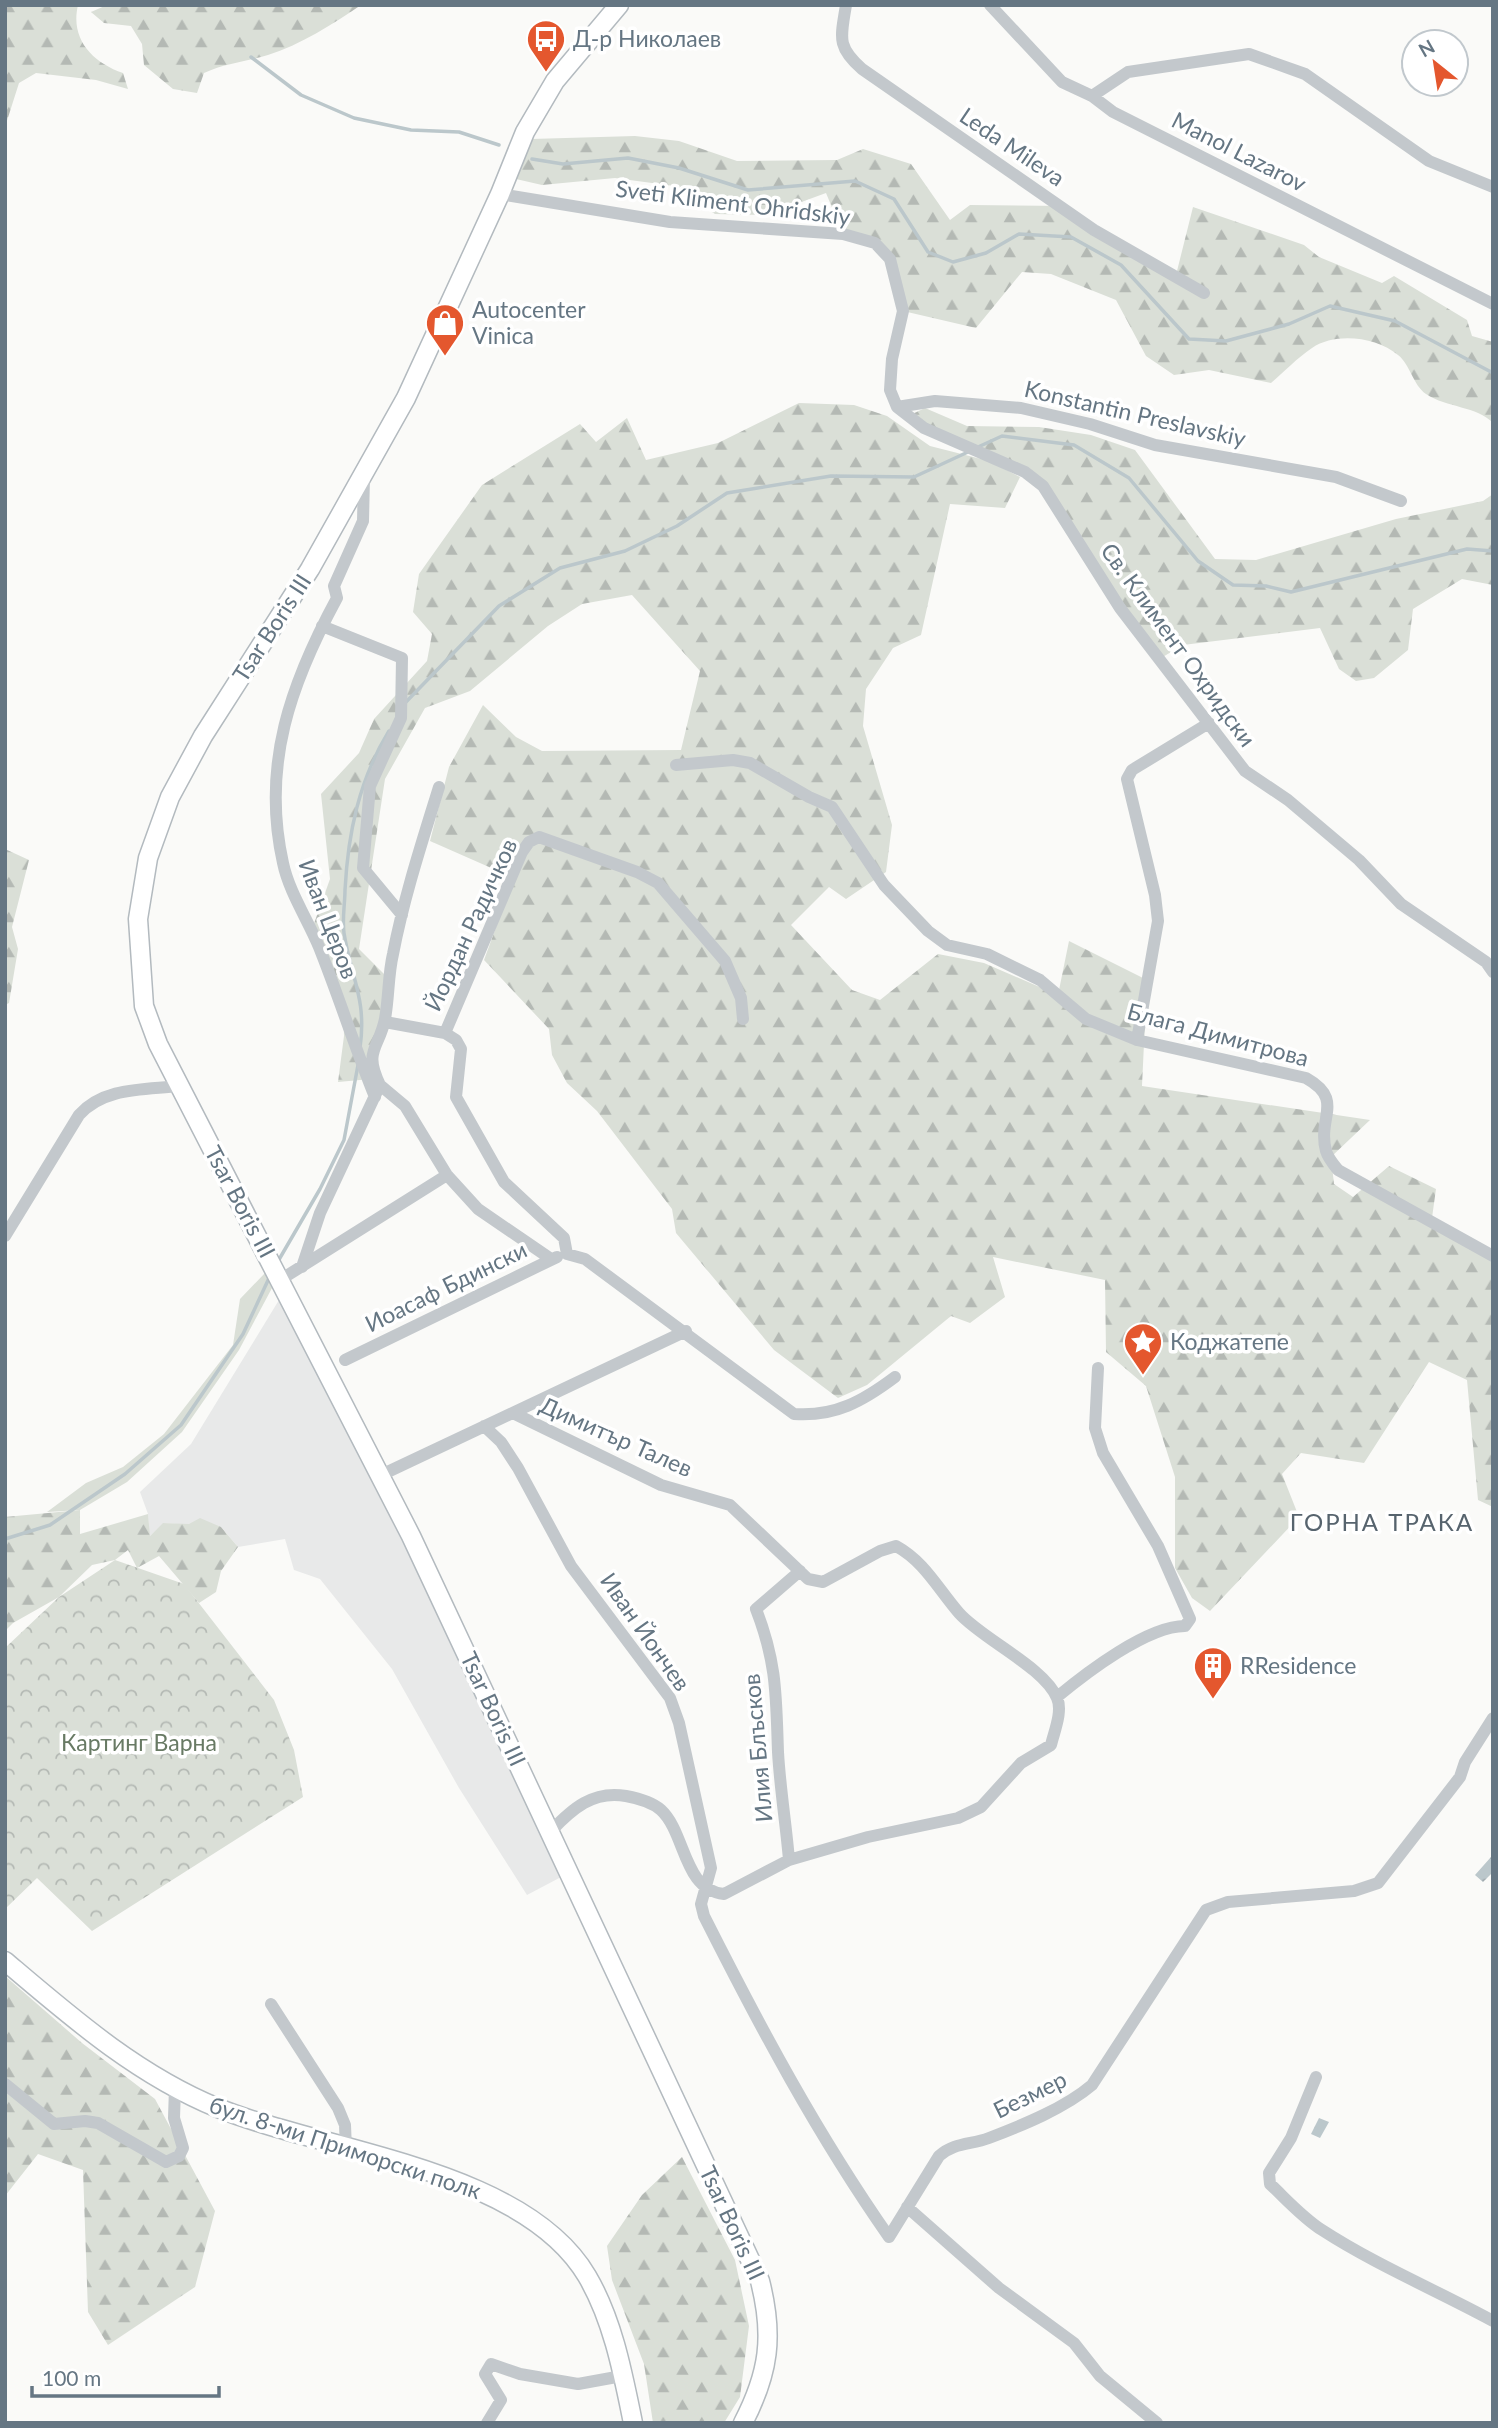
<svg xmlns="http://www.w3.org/2000/svg" width="1498" height="2428" viewBox="0 0 1498 2428" font-family="Lato,sans-serif">
  <defs>
    <pattern id="forest-firs" width="22" height="20" patternUnits="userSpaceOnUse" patternTransform="scale(1.75)"><rect width="22" height="20" fill="#dadfd7"/><path d="M5 1l3.5 6h-7zM16 11l3.5 6h-7z" fill="#b4b9b4"/></pattern>
    <pattern id="park-crowns" width="20" height="18" patternUnits="userSpaceOnUse" patternTransform="scale(1.75)"><rect width="20" height="18" fill="#dadfd7"/><path d="M2 6a3 3 0 1 1 6 0M12 15a3 3 0 1 1 6 0" fill="none" stroke="#b4b9b4"/></pattern>
    <pattern id="water-ripples" width="26" height="14" patternUnits="userSpaceOnUse" patternTransform="scale(1.75)"><rect width="26" height="14" fill="#bbc7cb"/><path d="M2 4q2-2 4 0t4 0M15 11q2-2 4 0t4 0" fill="none" stroke="#9ca6aa"/></pattern>
  </defs>
  <rect width="100%" height="100%" fill="#fafaf8"/>
  <path fill="#e8e9e9" d="M279 1300 467 1668 563 1876 527 1895 459 1788 392 1669 320 1579 294 1570 285 1539 238 1547 221 1527 164 1523 149 1537 148 1514 140 1492 191 1444Z"/>
  <path fill="#dadfd7" d="M265 1273 272 1288 239 1350 182 1432 127 1482 80 1510 47 1512 86 1483 123 1467 164 1434 233 1345 240 1299Z"/>
  <path fill="url(#forest-firs)" d="M5 5H78C70 39 92 62 123 73L128 89 96 80 36 73 19 83 5 127Z
    M107 5H361C333 24 300 45 268 55 245 62 226 63 204 73L197 93 173 89 144 65 142 44 131 26 104 23 91 12Z
    M635 136 679 141 737 161 837 160 863 149 911 164 950 220 970 205 1064 206 1176 275 1193 207 1304 245 1319 257 1382 283 1394 276 1467 320 1472 336 1493 342V423C1477 406 1447 408 1426 394 1413 385 1410 364 1398 355 1376 337 1336 332 1312 348 1297 358 1284 372 1271 383L1209 370 1174 375 1146 356 1116 300 1051 274 1022 272 976 328 903 311 899 287 875 243 843 234 826 193 766 215 715 214 674 186 615 178 542 185 516 179 531 139Z
    M799 403 854 405 887 416 930 446 989 461 1020 477 1005 508 950 504 921 635 893 648 866 689 863 726 892 825 886 872 846 899 829 887 791 925 852 990 880 1000 938 954 984 963 1058 995 1069 941 1147 980 1142 1086 1370 1120 1331 1157 1334 1184 1353 1197 1389 1166 1436 1189 1431 1225 1493 1257V1507L1478 1500 1467 1380 1429 1362 1364 1463 1301 1453 1282 1474 1299 1517 1210 1611 1192 1598 1175 1568V1477L1146 1386 1106 1352 1105 1280 993 1257 1005 1297 970 1323 951 1316 867 1385 838 1398 774 1350 676 1233 672 1209 597 1111 567 1083 552 1055 549 1029 484 960 514 878 430 841 449 767 483 705 516 737 542 751 681 750 700 671 632 595 582 604 548 626 470 691 425 708 385 779 359 949 390 980 371 1079 338 1082 344 1036 343 996 311 932 330 879 321 794 359 753 374 719 427 661 432 634 413 612 419 574 482 485 580 424 596 442 627 418 646 460 718 443Z
    M925 408 967 426 1039 427 1091 435 1135 450 1215 559 1256 560 1396 519 1483 501 1493 494V585L1462 579 1413 609 1408 650 1374 678 1356 681 1339 669 1320 628 1183 645 1161 658 1043 486 906 417Z
    M5 849 29 860 12 927 18 949 9 1003 5 1005Z
    M80 1510V1534L148 1514 150 1536 163 1523 189 1524 200 1518 221 1527 238 1547 221 1571 216 1592 199 1603 159 1556 137 1568 128 1550 115 1560 92 1565 59 1597 13 1623 5 1631V1517Z
    M5 1976 82 2043 155 2099 215 2211 195 2287 108 2345 88 2312 83 2170 38 2154 5 2196Z
    M682 2157 735 2260 749 2326 740 2397 724 2423H653L644 2364 612 2280 607 2246 642 2195Z"/>
  <path fill="url(#park-crowns)" d="M115 1560 184 1584 274 1700 294 1750 303 1797 92 1931 37 1878 5 1909V1648L59 1597Z"/>
  <path fill="url(#water-ripples)" d="M1491 1857 1493 1872 1483 1882 1475 1875Z
    M1319 2118 1329 2122 1320 2138 1311 2134Z"/>
  <g fill="none" stroke-linecap="round" stroke-linejoin="round">
    <path stroke="#bbc7cb" stroke-width="3.5" d="M251 57 301 95 354 118 411 130 459 132 499 145
      M532 159 563 164 628 158 679 168 748 190 855 181 894 199 928 252 953 262 986 253 1019 234 1071 237 1121 265 1189 339 1226 341 1289 324 1330 306 1395 321 1493 373
      M978 447 1002 436 1074 445 1129 478 1198 561 1233 585 1266 586 1291 592 1467 549 1493 551
      M405 703 499 606 560 568 625 551 677 526 727 493 831 476 914 477 968 452
      M360 1048C367 999 351 978 344 933 342 919 345 903 345 890 348 833 359 780 389 731
      M277 1263 320 1189 344 1140 358 1065
      M5 1539 50 1525 125 1474 181 1425 243 1334 270 1276"/>
    <g stroke="#b3babf" stroke-width="21">
      <path id="secondary" d="M619 5 555 81 525 132 500 194 406 398 310 569 203 736 170 797 148 858 138 919 144 1006 158 1044 411 1536 760 2281C774 2336 769 2373 743 2423
        M5 1961C71 2017 137 2075 218 2108 327 2152 524 2169 587 2276 613 2320 623 2374 633 2423"/>
    </g>
    <path stroke="#c3c8cc" stroke-width="12" d="M846 5C841 37 836 46 862 69L1094 230 1204 293
      M990 5 1062 82 1092 96 1113 112 1493 304
      M1092 96 1128 72 1249 54 1305 74 1429 161 1493 187
      M500 194 670 222 843 234 875 243 890 259 903 311 892 359 890 390 897 407 924 428 1025 472 1043 486 1120 608 1245 771 1288 800 1359 860 1401 904 1486 962 1493 972
      M897 407 935 401 1021 408 1090 424 1155 445 1336 477 1401 501
      M364 477 363 521 334 586 337 598C291 683 261 765 283 863 289 892 308 920 319 947 339 997 355 1048 375 1097
      M322 626 402 658 401 718 370 786 363 868 402 915
      M676 765 733 760 750 763 809 797 832 807 884 885 928 931 947 945 987 954 1040 980 1086 1019 1137 1040 1306 1078C1345 1100 1317 1117 1326 1151 1328 1158 1334 1165 1338 1170L1493 1256
      M385 1022 445 1033 456 1040 461 1049 456 1097 504 1182 564 1238 567 1254
      M445 1033 522 852 529 842 539 837 637 872 658 883 725 961 741 998 743 1019
      M1137 1040 1158 921 1155 895 1127 779 1132 770 1209 723
      M380 1085 405 1106 447 1175 478 1209 551 1259
      M5 1236 79 1115C104 1087 144 1090 179 1086
      M567 1254 585 1259 794 1414C835 1417 863 1401 895 1377
      M302 1267 320 1213 380 1085C363 1050 379 1049 385 1019 389 997 388 975 393 954 404 897 422 842 439 787
      M280 1280 447 1175
      M345 1360 557 1257
      M513 1413 661 1485 730 1505 808 1579 823 1582 880 1551 896 1546C925 1562 938 1589 959 1613 982 1639 1044 1667 1057 1698 1063 1711 1054 1732 1051 1745L1021 1763 981 1807 958 1818 868 1837 789 1860 724 1894C683 1890 686 1833 661 1810 652 1802 637 1798 626 1796 593 1790 572 1809 551 1831
      M484 1426 501 1442 518 1468 571 1566 670 1698 679 1723 711 1868 701 1904 704 1916C760 2027 817 2134 889 2237L939 2156C955 2142 971 2145 989 2138 1023 2125 1065 2108 1092 2085L1206 1910 1228 1902 1354 1891 1378 1883 1460 1777 1465 1762 1493 1718
      M379 1476 686 1331
      M1057 1697C1086 1673 1147 1626 1185 1626L1190 1619 1158 1546 1103 1453 1095 1428 1098 1368
      M789 1860C786 1824 780 1788 778 1752 776 1696 777 1663 756 1609L800 1571
      M271 2004 338 2108 345 2125 346 2149
      M1316 2077 1291 2138 1269 2173 1270 2184C1286 2199 1303 2218 1322 2230 1376 2265 1436 2290 1493 2321
      M5 2084 54 2124 85 2121 98 2123 166 2162 179 2156 183 2148 174 2118 175 2088
      M907 2207 999 2288 1074 2343 1100 2376 1157 2423
      M487 2423 501 2400 485 2374 491 2364 520 2374 578 2384 622 2376"/>
    <use href="#secondary" stroke="#fff" stroke-width="18"/>
  </g>
  <defs>
    <g id="bus-pin" transform="scale(2.0125)"><path d="M0 17L-7.5 6A9.5 9.5 0 1 1 7.5 6Z" fill="#e4572e" stroke="#fff"/><path d="M-5-6H5V4H4V6H2V4H-2V6H-4V4H-5ZM-3.5-4V0h7V-4ZM-3.5 1.2v1.5H-2V1.2ZM2 1.2v1.5H3.5V1.2Z" fill="#fff"/></g>
    <g id="shop-pin" transform="scale(2.0125)"><path d="M0 17L-7.5 6A9.5 9.5 0 1 1 7.5 6Z" fill="#e4572e" stroke="#fff"/><path d="M-5-2.5h2.3a2.7 3.5 0 0 1 5.4 0H5L5.5 6h-11ZM-1.5-2.5h3a1.5 2.3 0 0 0-3 0Z" fill="#fff"/></g>
    <g id="sight-pin" transform="scale(2.0125)"><path d="M0 17L-7.5 6A9.5 9.5 0 1 1 7.5 6Z" fill="#e4572e" stroke="#fff"/><path d="M0-6L1.8-2.2L6-1.7L2.9 1.2L3.7 5.4L0 3.3L-3.7 5.4L-2.9 1.2L-6-1.7L-1.8-2.2Z" fill="#fff"/></g>
    <g id="building-pin" transform="scale(2.0125)"><path d="M0 17L-7.5 6A9.5 9.5 0 1 1 7.5 6Z" fill="#e4572e" stroke="#fff"/><path d="M-4-6H4V6H1V3H-1V6H-4ZM-2.5-4.3h1.7v1.8h-1.7ZM.8-4.3h1.7v1.8H.8ZM-2.5-1h1.7V.8h-1.7ZM.8-1h1.7V.8H.8Z" fill="#fff"/></g>
  </defs>
  <g fill-rule="evenodd">
    <use href="#bus-pin" x="546" y="39"/>
    <use href="#shop-pin" x="445" y="323"/>
    <use href="#sight-pin" x="1143" y="1342"/>
    <use href="#building-pin" x="1213" y="1666"/>
  </g>
  <g text-anchor="middle" stroke-width="7" stroke-linejoin="round" paint-order="stroke">
    <g font-size="23" fill="#657683" stroke="#fff" text-anchor="start">
      <text x="573" y="47">Д-р Николаев</text>
      <text x="472" y="318">Autocenter<tspan x="472" dy="26">Vinica</tspan></text>
      <text x="1170" y="1350">Коджатепе</text>
      <text x="1240" y="1674">RResidence</text>
    </g>
    <g font-size="23" fill="#657683" stroke="#fff">
      <text transform="translate(1012 147) rotate(34)" y="8">Leda Mileva</text>
      <text transform="translate(1239 152) rotate(27)" y="8">Manol Lazarov</text>
      <text transform="translate(733 203) rotate(7)" y="8">Sveti Kliment Ohridskiy</text>
      <text transform="translate(1135 414) rotate(13)" y="8">Konstantin Preslavskiy</text>
      <text transform="translate(272 628) rotate(-57)" y="8">Tsar Boris III</text>
      <text transform="translate(1178 645) rotate(54)" y="8">Св. Климент Охридски</text>
      <text transform="translate(328 919) rotate(69)" y="8">Иван Церов</text>
      <text transform="translate(471 925) rotate(-65)" y="8">Йордан Радичков</text>
      <text transform="translate(1218 1035) rotate(15)" y="8">Блага Димитрова</text>
      <text transform="translate(240 1202) rotate(62)" y="8">Tsar Boris III</text>
      <text transform="translate(446 1287) rotate(-26)" y="8">Иоасаф Бдински</text>
      <text transform="translate(616 1437) rotate(24)" y="8">Димитър Талев</text>
      <text transform="translate(645 1632) rotate(55)" y="8">Иван Йончев</text>
      <text transform="translate(493 1709) rotate(65)" y="8">Tsar Boris III</text>
      <text transform="translate(758 1748) rotate(-95)" y="8">Илия Блъсков</text>
      <text transform="translate(1030 2095) rotate(-26)" y="8">Безмер</text>
      <text transform="translate(345 2148) rotate(18)" y="8">бул. 8-ми Приморски полк</text>
      <text transform="translate(732 2223) rotate(65)" y="8">Tsar Boris III</text>
    </g>
    <g font-size="23" fill="#687a64" stroke="#fff">
      <text x="139" y="1751">Картинг Варна</text>
    </g>
    <g font-size="24" letter-spacing="2" fill="#57646e" stroke="#fff">
      <text x="1382" y="1531">ГОРНА ТРАКА</text>
    </g>
  </g>
  <rect width="1498" height="2428" fill="none" stroke="#657683" stroke-width="14"/>
  <g transform="translate(1435 63) rotate(330)"><circle r="33" fill="#ffffff" stroke="#c1c8cd" stroke-width="2"/>
  <path d="M0-5L12 26L0 18L-12 26Z" fill="#e4572e"/>
  <text y="-10" font-size="19" font-weight="bold" text-anchor="middle" fill="#657683">N</text>
  </g>
  <path d="M32 2386v10h187v-10" fill="none" stroke="#657683" stroke-width="3.5"/>
  <text x="42" y="2386" font-size="21" fill="#657683" stroke="#ffffff" stroke-width="5" paint-order="stroke">100 m</text>
</svg>
